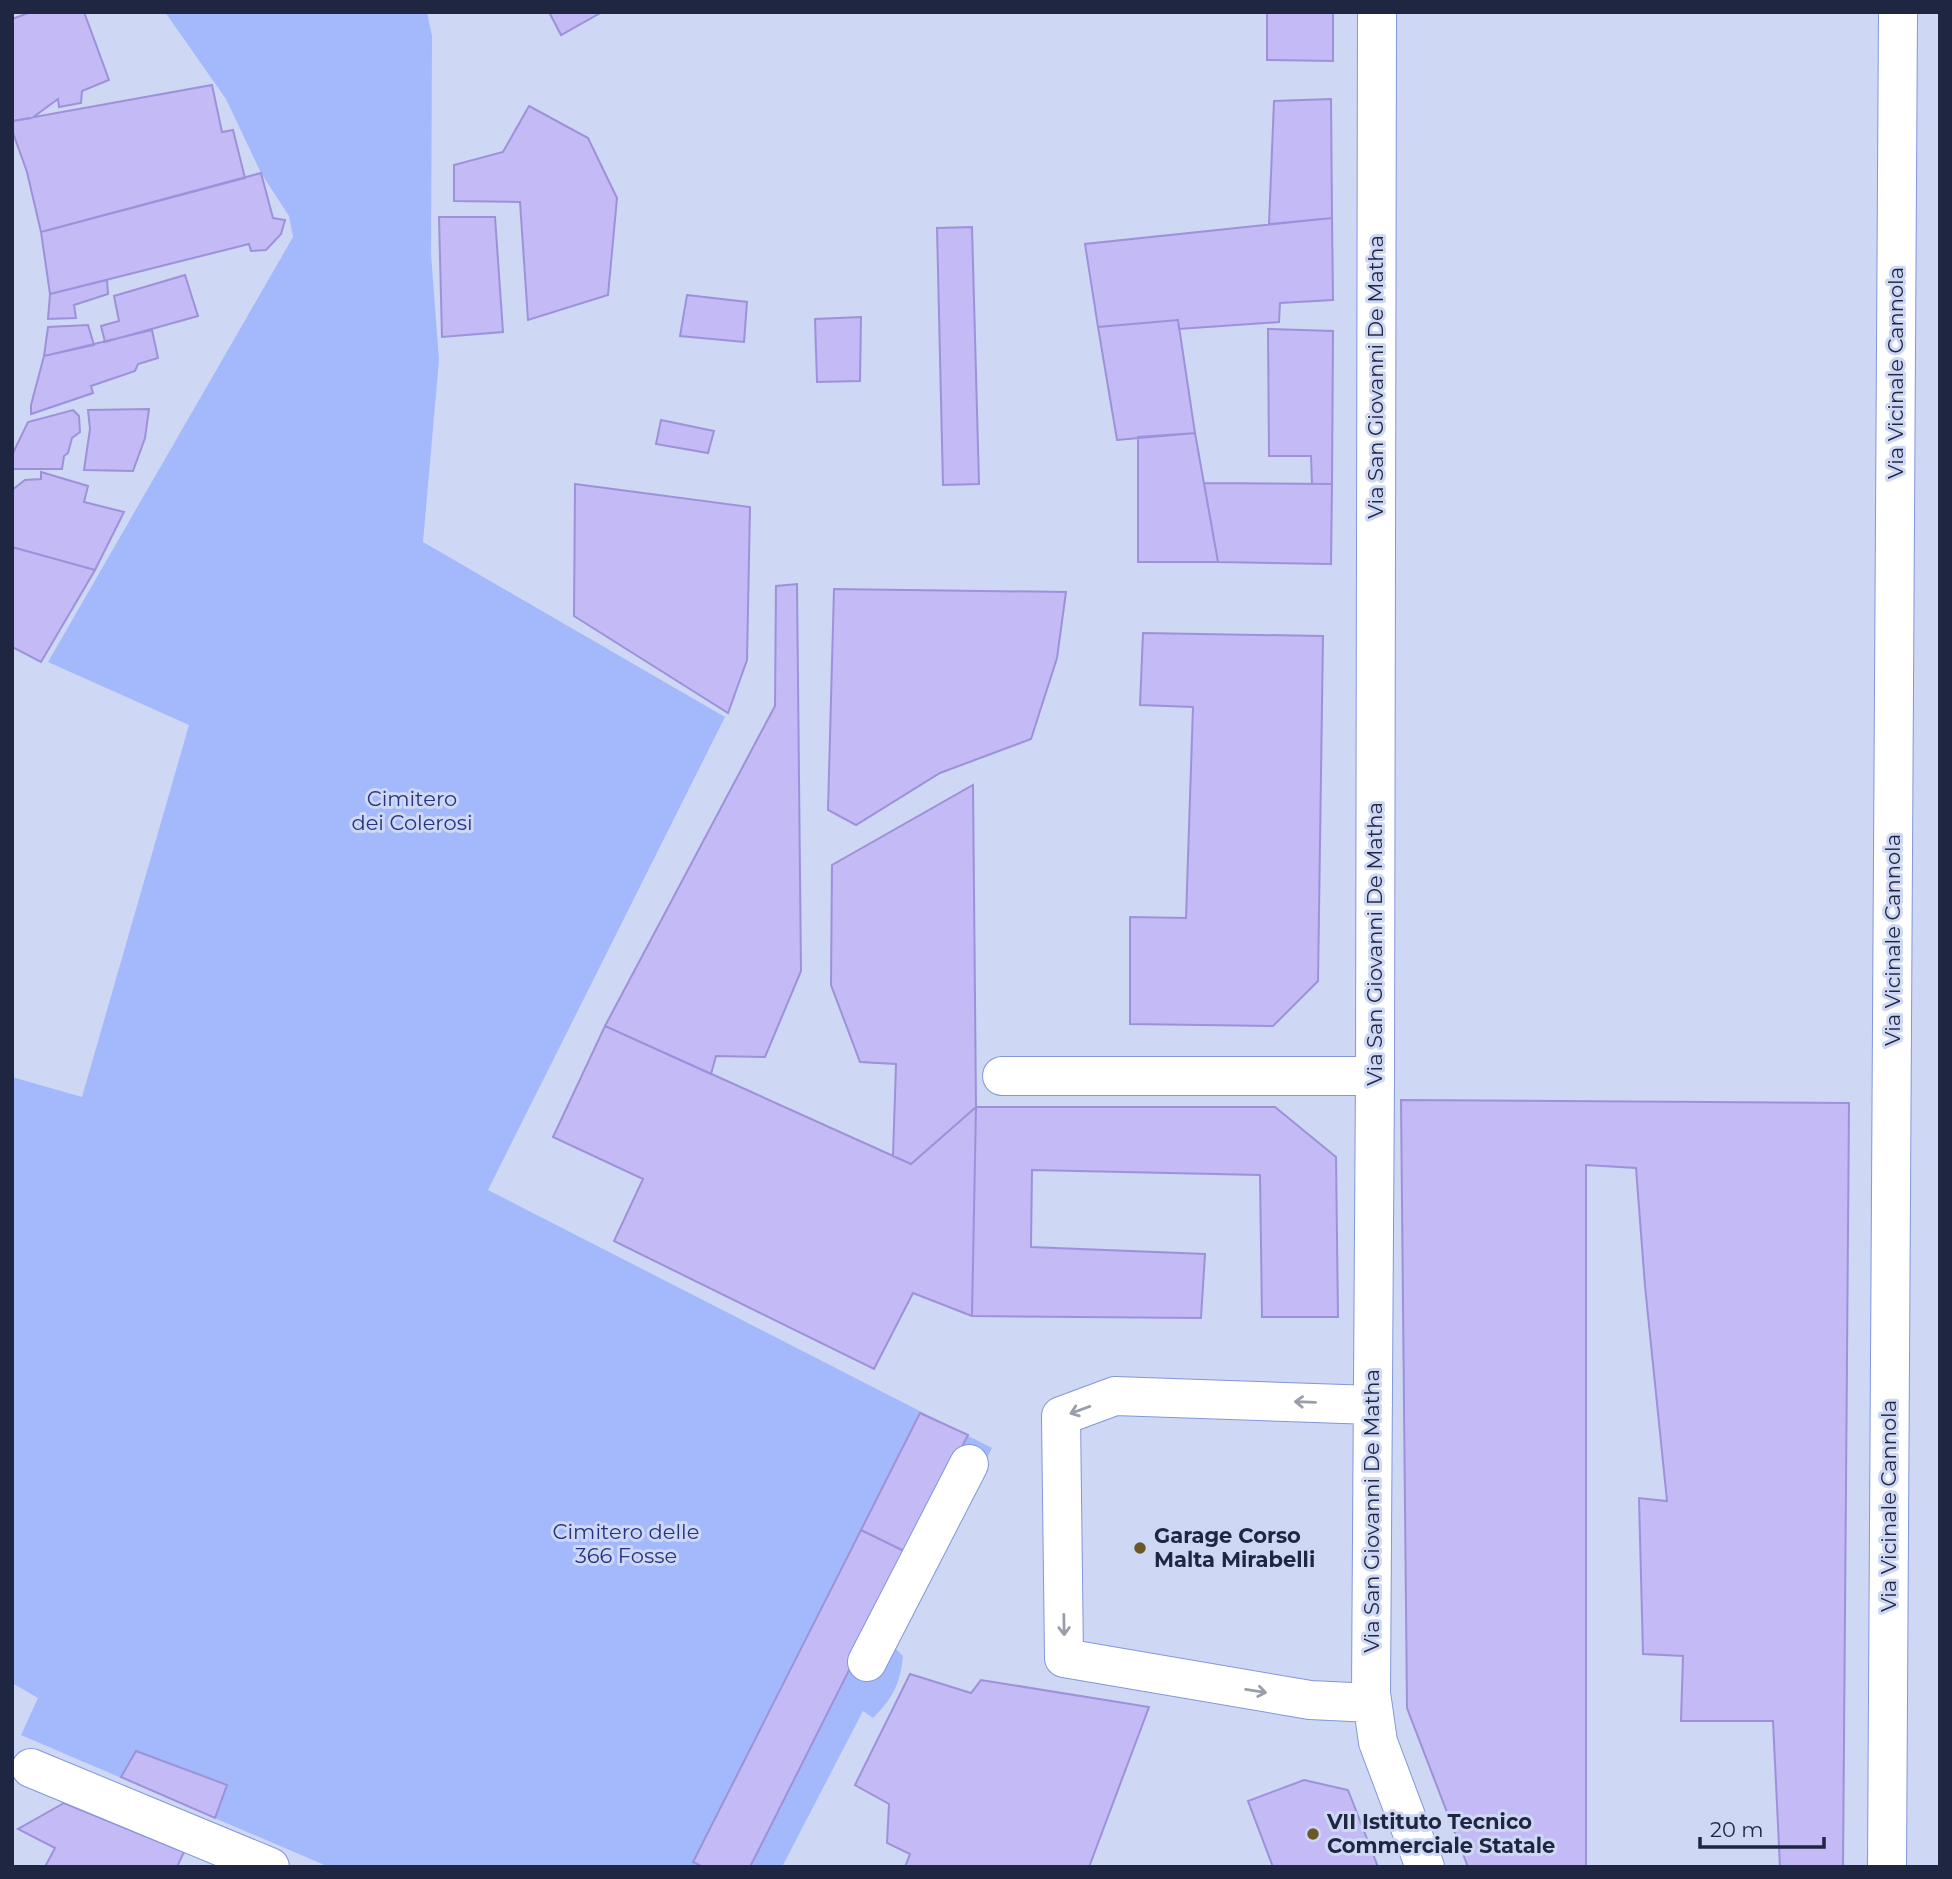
<svg xmlns="http://www.w3.org/2000/svg" width="1952" height="1879" viewBox="0 0 1952 1879" font-family="Montserrat,sans-serif">
  <rect width="100%" height="100%" fill="#ced7f4"/>
  <path fill="#a4b9fc" d="M165 12H427L432 36 431 254 439 360 423 542 725 717 488 1190 992 1448 895 1648 903 1656C900 1684 893 1698 873 1718L863 1711 782 1867H329L21 1735 38 1698 12 1683V1077L82 1097 189 725 48 662 293 237 289 216 261 173 226 99Z"/>
  <path fill="#c3baf6" stroke="#9d92d9" stroke-width="2" d="M31 12H84L109 80 82 91 81 103 59 107 58 99 32 118 12 121V19Z
    M549 12H602L561 35Z
    M1267 12H1333V61L1267 60Z
    M212 85 222 132 233 130 245 178 41 232 27 172 12 130V121Z
    M1331 99 1332 218 1269 224 1274 101Z
    M529 106 588 138 617 198 608 295 528 320 520 202 454 201V165L503 152Z
    M261 173 273 218 285 220 281 234 266 250 251 251 249 244 50 294 41 232Z
    M439 217H495L503 332 442 337Z
    M1332 218 1333 300 1280 303 1279 322 1179 329 1178 320 1098 327 1085 244Z
    M972 227 979 484 943 485 937 228Z
    M185 275 198 316 105 342 101 326 119 321 114 296Z
    M107 280 108 294 74 305 76 318 48 319 50 294Z
    M687 295 747 302 744 342 680 336Z
    M861 317 860 381 817 382 815 319Z
    M1178 320 1195 433 1117 440 1098 327Z
    M88 325 94 345 44 356 48 327Z
    M1268 329 1333 331 1332 484H1312L1311 456H1269Z
    M152 330 158 358 138 364 135 371 91 386 93 393 31 414V405L44 356Z
    M149 409 145 438 133 471 84 470 90 429 88 410Z
    M73 410 79 416 80 432 72 438 68 453 64 456 62 469H12V455L28 422Z
    M661 420 714 431 708 453 656 444Z
    M1195 433 1218 562H1138V437Z
    M41 472 88 486 84 502 124 512 95 570 12 547V490L25 480 41 479Z
    M1204 483 1332 484 1331 564 1218 562Z
    M575 484 750 507 747 660 728 713 574 616Z
    M12 547 95 570 41 662 12 647Z
    M797 584 801 971 765 1057 716 1056 711 1074 605 1026 775 706 776 586Z
    M834 589 1066 592 1057 658 1031 739 940 773 856 825 828 810Z
    M1143 633 1323 636 1318 981 1273 1026 1130 1024V917L1186 918 1193 707 1140 705Z
    M973 785 976 1107 911 1164 893 1156 896 1064 860 1062 831 985 832 865Z
    M605 1026 911 1164 976 1107 972 1316 913 1293 874 1369 614 1241 643 1179 553 1137Z
    M1401 1100 1849 1103 1843 1867H1780L1773 1721H1681L1683 1656 1643 1654 1639 1498 1667 1501 1645 1286 1636 1168 1586 1165V1867H1468L1407 1708Z
    M976 1107H1275L1336 1157 1338 1317H1262L1260 1175 1032 1170 1031 1247 1205 1254 1201 1318 972 1316Z
    M920 1413 968 1435 908 1553 861 1530Z
    M861 1530 908 1553 750 1867H703L693 1862Z
    M910 1674 971 1693 981 1680 1149 1707 1089 1867H905L910 1854 887 1843 889 1804 855 1785Z
    M136 1751 227 1785 215 1818 121 1777Z
    M1304 1780 1348 1790 1378 1867H1273L1248 1801Z
    M64 1803 184 1852 177 1867H45L55 1848 18 1829Z"/>
  <g fill="none" stroke-linecap="round" stroke-linejoin="round">
    <g stroke="#8297db" stroke-width="40">
      <path id="minor" d="M1377 12 1375 1076 1371 1693 1378 1742 1425 1867
        M1002 1076H1375
        M867 1662 969 1464
        M1372 1703 1310 1700 1064 1658 1061 1416 1115 1396 1373 1405
        M31 1768 270 1867
        M1887 1867 1898 12"/>
    </g>
    <use href="#minor" stroke="#fff" stroke-width="38"/>
  </g>
  <defs><path id="oneway-shaft" d="M-6 0H5M1.5-3L5.5 0L1.5 3" fill="none" stroke-width="1.6" stroke-linecap="round" stroke-linejoin="round" transform="scale(1.75)"/></defs>
  <g stroke="#9a9daa">
    <use href="#oneway-shaft" transform="translate(1305 1402) rotate(-178)"/>
    <use href="#oneway-shaft" transform="translate(1080 1410) rotate(160)"/>
    <use href="#oneway-shaft" transform="translate(1064 1625) rotate(89)"/>
    <use href="#oneway-shaft" transform="translate(1256 1691) rotate(9)"/>
  </g>
  <g fill="#6a5927" stroke="#ced7f4" stroke-width="2.5">
    <circle cx="1140" cy="1548" r="7"/>
    <circle cx="1313" cy="1834" r="7"/>
  </g>
  <g text-anchor="middle" stroke-width="6" stroke-linejoin="round" paint-order="stroke">
    <g font-size="21" fill="#1e2641" stroke="#ced7f4">
      <text transform="translate(1896 373) rotate(-90)" y="7">Via Vicinale Cannola</text>
      <text transform="translate(1376 377) rotate(-90)" y="7">Via San Giovanni De Matha</text>
      <text transform="translate(1893 940) rotate(-90)" y="7">Via Vicinale Cannola</text>
      <text transform="translate(1375 944) rotate(-90)" y="7">Via San Giovanni De Matha</text>
      <text transform="translate(1889 1506) rotate(-90)" y="7">Via Vicinale Cannola</text>
      <text transform="translate(1372 1511) rotate(-90)" y="7">Via San Giovanni De Matha</text>
    </g>
    <g font-size="21" fill="#253380" stroke="#ced7f4">
      <text x="412" y="806">Cimitero<tspan x="412" dy="24">dei Colerosi</tspan></text>
      <text x="626" y="1539">Cimitero delle<tspan x="626" dy="24">366 Fosse</tspan></text>
    </g>
    <g font-size="21" font-weight="bold" fill="#1e2641" stroke="#ced7f4" text-anchor="start">
      <text x="1154" y="1543">Garage Corso<tspan x="1154" dy="24">Malta Mirabelli</tspan></text>
      <text x="1327" y="1829">VII Istituto Tecnico<tspan x="1327" dy="24">Commerciale Statale</tspan></text>
    </g>
  </g>
  <rect width="1952" height="1879" fill="none" stroke="#1e2641" stroke-width="28"/>
  <path d="M1700 1837v10h124v-10" fill="none" stroke="#1e2641" stroke-width="3.5"/>
  <text x="1710" y="1837" font-size="21" fill="#1e2641" stroke="#ced7f4" stroke-width="5" paint-order="stroke">20 m</text>
</svg>
